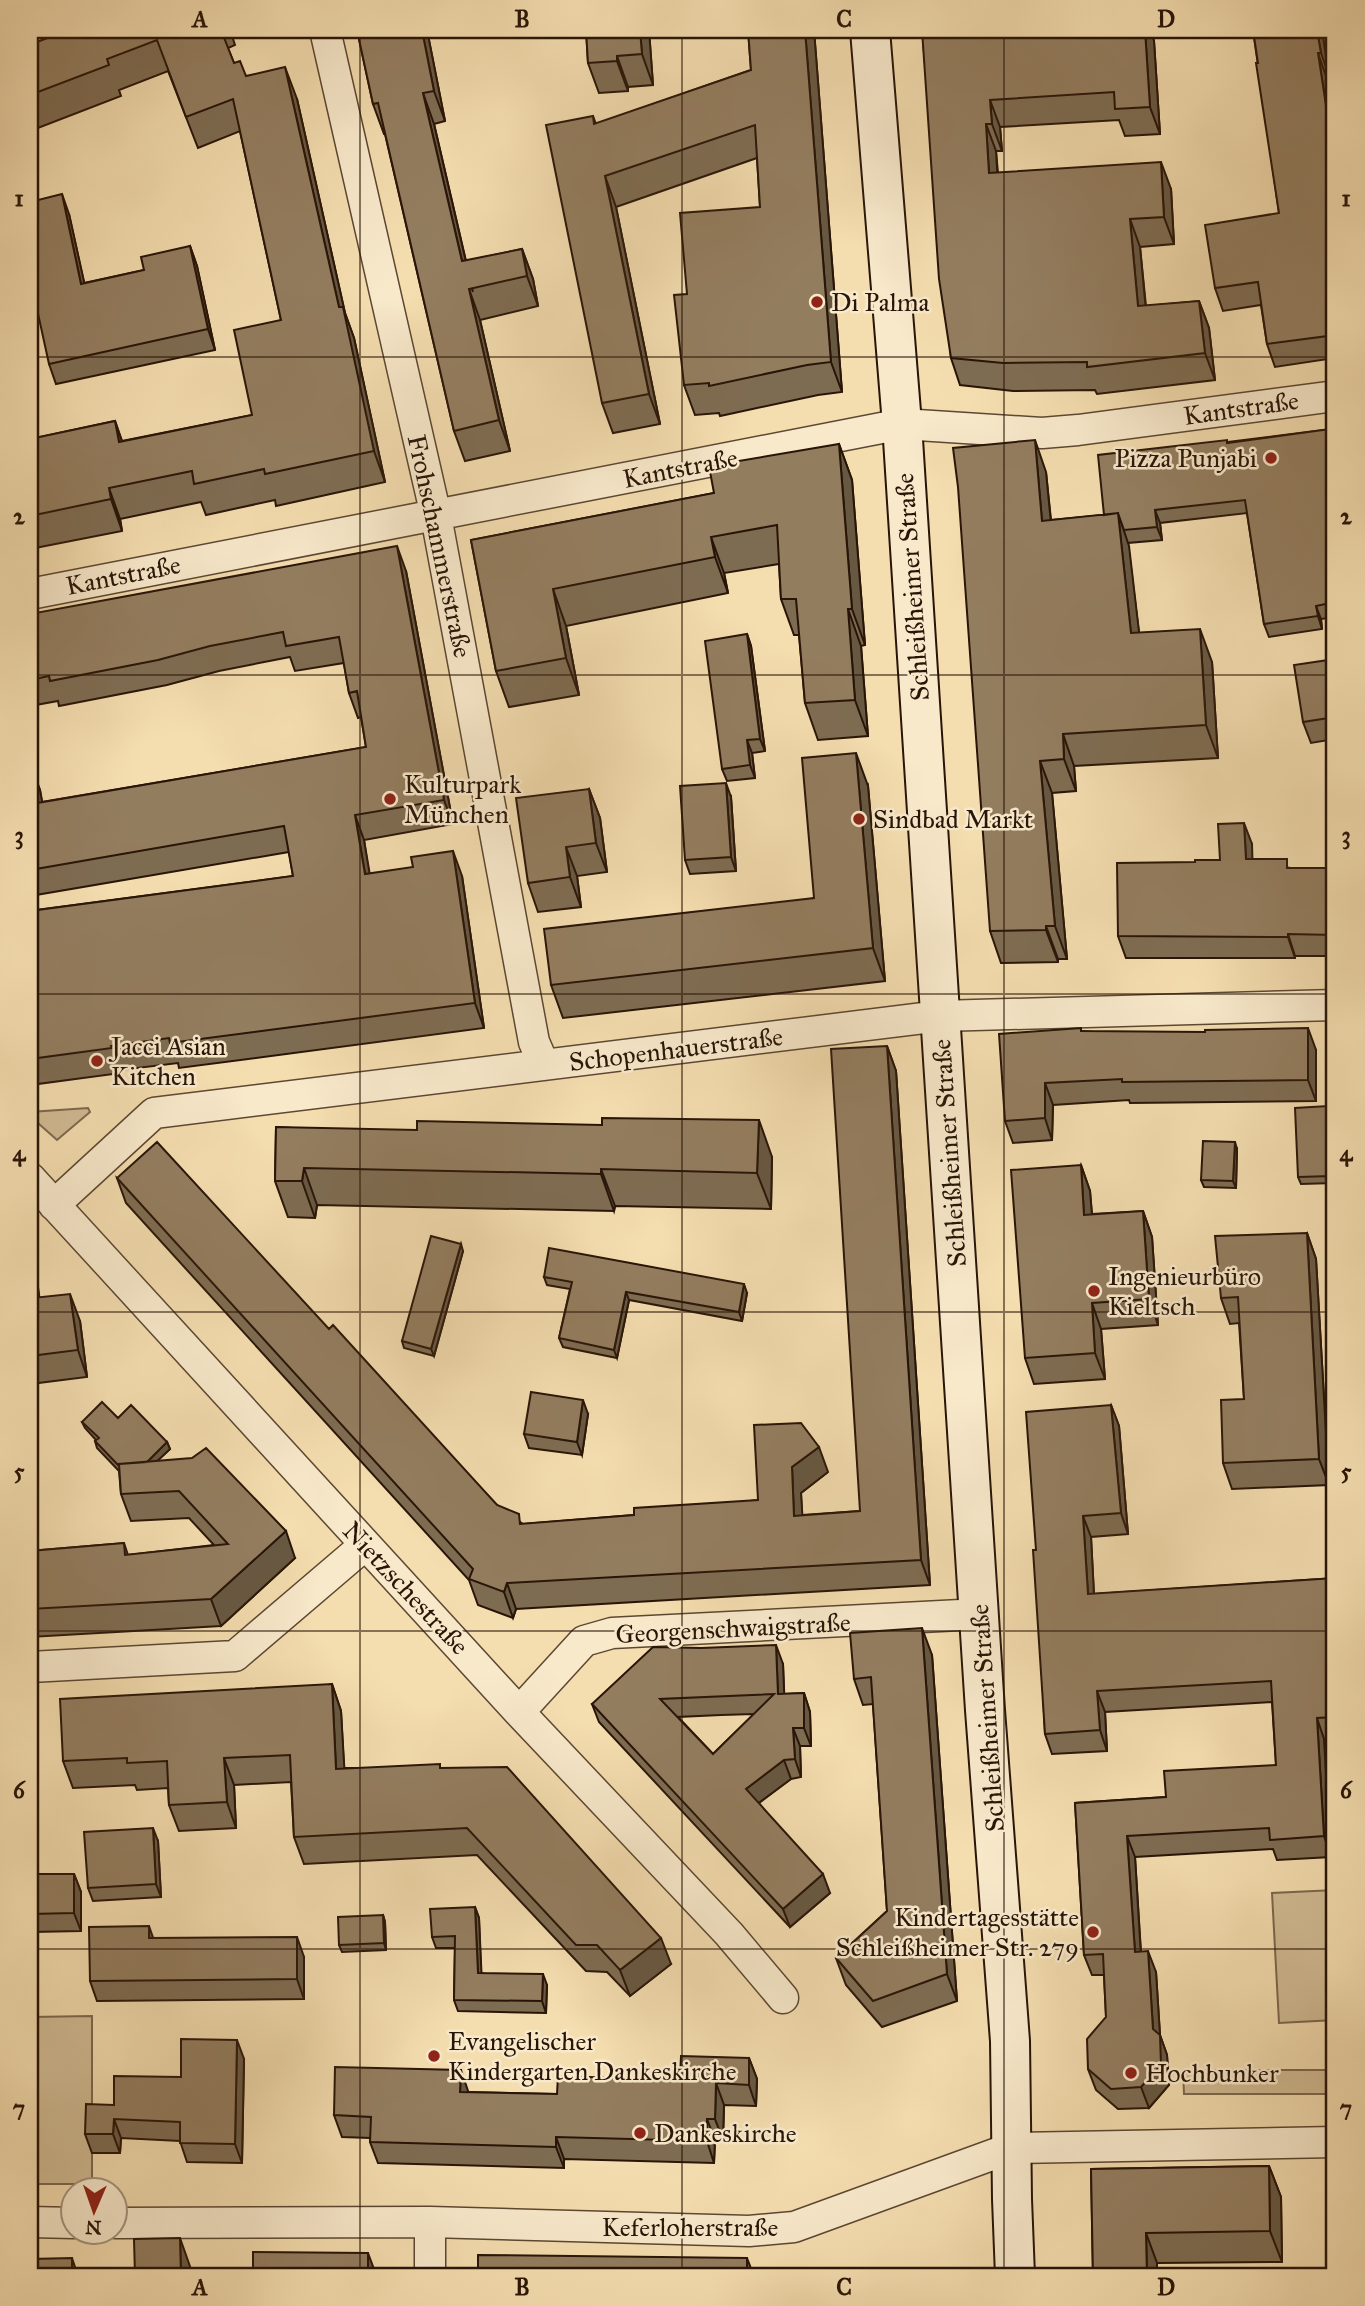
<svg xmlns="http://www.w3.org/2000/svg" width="1365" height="2306" viewBox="0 0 1365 2306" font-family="'IM FELL Great Primer',serif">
  <rect width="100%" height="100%" fill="#f4ddaf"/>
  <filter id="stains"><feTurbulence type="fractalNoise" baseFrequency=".00286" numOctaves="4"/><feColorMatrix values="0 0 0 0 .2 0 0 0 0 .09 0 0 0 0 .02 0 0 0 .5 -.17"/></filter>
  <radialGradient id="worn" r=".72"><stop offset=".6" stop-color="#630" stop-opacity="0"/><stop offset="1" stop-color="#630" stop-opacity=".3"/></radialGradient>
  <path fill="#d1bb93" stroke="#7d684e" stroke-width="2" d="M88 1108 90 1112 57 1140 30 1116V1112Z
    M1335 1890V2020L1279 2023 1272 1893Z
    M92 2016V2184H30V2017Z
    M1183 2070H1335V2094H1184Z"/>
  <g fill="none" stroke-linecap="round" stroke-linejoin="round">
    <g stroke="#5c4732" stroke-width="33">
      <path id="minor" d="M325 30 436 516 534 1042 544 1065
        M30 594 902 424 1042 433 1078 430 1335 396
        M30 1178 519 1712 729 1934 783 1998
        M54 1205 154 1113 940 1016 1335 1005
        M30 1667 235 1656 365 1545
        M519 1712 584 1641 612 1633 980 1614
        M30 2222 74 2223
        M116 2223 430 2222 749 2231 794 2227 1011 2148 1335 2142
        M430 2276V2222"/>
    </g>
    <g stroke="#291508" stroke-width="42">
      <path id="secondary" d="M870 30 902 424 985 1710 1010 2041 1012 2199 1015 2276"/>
    </g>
    <use href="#minor" stroke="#f8e9cb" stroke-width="30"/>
    <use href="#secondary" stroke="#f8e9cb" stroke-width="38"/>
  </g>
  <path fill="#7e6c52" stroke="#291508" stroke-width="2" fill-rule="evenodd" d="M30 30 37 42 69 30H230L235 45 228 48 234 63 246 76 297 99 345 313 354 338 385 482 276 506 275 500 206 515 201 502 120 519 122 531 30 549V439L115 421 122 441 252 415 281 320 240 131 198 148 168 71 119 90 121 96 30 131Z
    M357 30H427L445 121 434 124 466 261 522 249 533 279 538 306 480 320 510 451 465 461 454 431 385 134H384L373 104Z
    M586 30H649L653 85 628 87V91L599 93 588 63Z
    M748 30H814L842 392 818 395 720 416 719 413 695 415 684 385 687 294 760 207 757 158 616 207 660 424 613 433 602 403 593 116 596 124 751 70Z
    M922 30H1150L1154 41 1160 134 1125 136 1119 120 1000 127 1002 151H996L998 173 1171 189 1174 244 1140 247 1146 306 1199 301 1209 328 1215 380 1097 394 1095 390 1013 391 960 385 951 358Z
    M1253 30H1322L1329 76H1326L1335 134V358L1275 367 1267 344 1261 305 1223 311 1215 288 1279 213Z
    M69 214 84 283 144 270 190 246 197 266 215 350 56 384 49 364Z
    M1335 423V617L1321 619 1322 629 1269 637 1264 624 1247 513 1160 523 1162 540 1128 543 1139 633 1212 662 1218 758 1074 766 1076 791 1052 793 1067 959H1058V962L1001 963 990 931 1046 472 1051 520 1104 515 1228 442 1331 429Z
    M839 444 852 480 865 645 861 646 868 736 818 740 805 703 799 635H794L781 599 779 564 724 573 728 593 566 626 579 695 509 707 496 671 471 540 714 493Z
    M406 571 453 824 364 840 369 874 462 876 484 1028 179 1068 178 1063 120 1070 121 1073 30 1085V911L293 876 289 852 30 896V765L40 790 42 802 366 747 361 717 358 718 349 693 344 663 295 671 290 657 219 671 167 685 59 706 58 701 30 706V614Z
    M747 634 751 646 765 751 752 753 755 778 727 781 722 769Z
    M1335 659V739L1311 743 1303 722Z
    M868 786 885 981 563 1018 551 985 814 898Z
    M589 789 600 818 607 872 577 876 581 907 538 912 528 883Z
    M731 797 736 871 690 874 685 860Z
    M1252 844V859L1290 868H1335V956H1295V958H1126L1118 936 1195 862 1220 860Z
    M1082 1031 1316 1050V1101L1130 1103 1129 1100 1053 1105 1052 1140 1013 1143 1005 1121Z
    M887 1046 896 1071 930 1585 516 1609 513 1618 478 1605 469 1580 126 1203 117 1178 329 1329 497 1505 523 1524 634 1515 758 1500 828 1472 801 1493 802 1515 860 1511Z
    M1331 1113 1334 1183 1301 1184 1298 1177Z
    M276 1127 772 1157 771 1209 615 1206 614 1211 317 1205 315 1218 288 1217 275 1181Z
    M1237 1149 1236 1188 1204 1187 1201 1180Z
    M1081 1165 1090 1191 1092 1214 1143 1211 1152 1237 1158 1325 1101 1329 1105 1379 1034 1384 1025 1358Z
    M1307 1233 1316 1259 1329 1485 1232 1489 1223 1463 1244 1399 1239 1323 1230 1324 1221 1298Z
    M463 1251 434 1356 404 1348 402 1341Z
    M30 1255 36 1272 39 1298 80 1321 87 1377 30 1384Z
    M544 1277 747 1293 742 1321 629 1300 617 1358 563 1347 559 1338 570 1289 547 1285Z
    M1111 1405 1119 1426 1128 1534 1091 1537 1094 1594 1335 1578V1738L1324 1739 1331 1857 1277 1860 1273 1849 1135 1857 1141 1952 1156 1972 1160 2035 1167 2055 1169 2085 1149 2108 1118 2109 1096 2090 1088 2069 1106 2017 1104 1975H1092L1084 1955 1075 1803 1166 1797 1276 1765 1272 1702 1105 1712 1107 1751 1052 1754 1045 1734 1036 1550Z
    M588 1414 582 1455 529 1448 524 1434Z
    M118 1418 167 1442 170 1449 157 1461 295 1558 221 1626 30 1637V1551L124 1543 128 1555 214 1545 189 1518 131 1521 121 1494 119 1471 97 1448 95 1441 96 1440 85 1428 82 1422Z
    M932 1655 957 2001 882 2027 846 1985 836 1958 887 1911 873 1704 863 1705 854 1679Z
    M783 1664 784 1694 804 1693 810 1712 811 1746H800L801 1777 791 1779 759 1803 830 1893 790 1927 599 1722 592 1704ZM754 1714 713 1754 678 1717 721 1715Z
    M332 1684 341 1711 344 1768H442L671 1964 630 1996 607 1972 586 1971 477 1855 304 1864 294 1837 291 1782 234 1785 236 1828 179 1831 169 1805 168 1788 137 1790 135 1785 73 1788 63 1761Z
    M158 1841 161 1897 93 1901 88 1888Z
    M30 1874H74L81 1892V1931L32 1932 35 2017H30Z
    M475 1907 479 1918 481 1973 547 1985 546 2013 458 2011 454 2000 455 1948H436L432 1937Z
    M383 1915 385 1922 386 1950 342 1952 339 1945Z
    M153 1938 304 1957V1999L97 2001 90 1981Z
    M749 2058 757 2079 756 2106 724 2105 723 2140H715L714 2163 564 2159V2168L378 2163 370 2142V2138L342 2137 334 2115 468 2092 557 2094 680 2080Z
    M244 2059 242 2163 187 2162 180 2141 121 2138 120 2153H92L85 2134 114 2105 181 2077Z
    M1269 2166 1281 2197 1282 2262 1157 2263V2276H1093L1091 2169Z"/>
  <path fill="#675842" stroke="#291508" stroke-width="2" d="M422 30H427L445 121 434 91Z
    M640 30H649L653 85 642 54Z
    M805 30H814L842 392 831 362Z
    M1145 30H1150L1154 41 1160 134 1150 107Z
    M1317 30H1322L1329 76 1321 53Z
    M1318 53 1326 76 1335 134V164Z
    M617 56 628 87V91L617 61Z
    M285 67 297 99 345 313 354 338 385 482 374 451 339 307Z
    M423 93 434 124 473 292 462 261Z
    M990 100 1000 127 1002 151 992 124Z
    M986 124 996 151 999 201 989 173Z
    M1161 162 1171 189 1174 244 1164 217Z
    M605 176 616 207 660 424 649 394Z
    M62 194 69 214 89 304 81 284Z
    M1130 219 1140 247 1148 333 1138 306Z
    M190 246 197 266 215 350 208 329Z
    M522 249 533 279 538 306 527 276Z
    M469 289 480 320 510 451 499 420Z
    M1199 301 1209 328 1215 380 1205 353Z
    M115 421 126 453 119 442Z
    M1035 440 1046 472 1054 554 1042 521Z
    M839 444 852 480 865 645 852 609Z
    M109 488 120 519 122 531 111 499Z
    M1155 510 1160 523 1162 540 1157 527Z
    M1118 513 1129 546 1143 666 1131 633Z
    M711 537 724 573 728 593 715 557Z
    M397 546 406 571 453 824 444 800Z
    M553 589 566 626 579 695 566 658Z
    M1316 606 1321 619 1322 629 1318 616Z
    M848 609 861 646 868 736 855 700Z
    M1200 629 1212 662 1218 758 1206 725Z
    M747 634 751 646 765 751 760 739Z
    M1063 734 1074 766 1076 791 1064 759Z
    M747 740 752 753 755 778 750 765Z
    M856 753 868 786 885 981 873 948Z
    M1040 761 1052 793 1067 959 1055 926Z
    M31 765 40 790 47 828 37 803Z
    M726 783 731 797 736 871 731 857Z
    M589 789 600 818 607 872 596 843Z
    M355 815 364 840 374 899 365 874Z
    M1244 823 1252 844 1253 880 1246 859Z
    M566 847 577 876 581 907 570 877Z
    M453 851 462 876 484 1028 475 1003Z
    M1046 926 1058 959V962L1046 930Z
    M1288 934 1295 956V958L1288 937Z
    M1308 1028 1316 1050V1101L1308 1080Z
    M887 1046 896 1071 930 1585 921 1560Z
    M1045 1083 1053 1105 1052 1140 1045 1118Z
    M1328 1106 1331 1113 1334 1183 1331 1176Z
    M759 1120 772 1157 771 1209 757 1173Z
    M1235 1142 1237 1149 1236 1188 1233 1181Z
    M1081 1165 1090 1191 1094 1241 1084 1215Z
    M304 1168 317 1205 315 1218 302 1181Z
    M601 1169 615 1206 614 1211 601 1174Z
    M1143 1211 1152 1237 1158 1325 1149 1299Z
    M1307 1233 1316 1259 1329 1485 1319 1459Z
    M461 1244 463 1251 434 1356 431 1349Z
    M30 1255 36 1272 43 1325 33 1298 30 1274Z
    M744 1284 747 1293 742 1321 739 1312Z
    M626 1292 629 1300 617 1358 614 1350Z
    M70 1294 80 1321 87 1377 78 1350Z
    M1092 1303 1101 1329 1105 1379 1095 1353Z
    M583 1400 588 1414 582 1455 577 1442Z
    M1111 1405 1119 1426 1128 1534 1121 1513Z
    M167 1442 170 1449 133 1484 131 1478Z
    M819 1447 828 1472 801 1493 804 1541 794 1516 792 1467Z
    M1083 1516 1091 1537 1095 1615 1088 1594Z
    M286 1531 295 1558 221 1626 211 1599Z
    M507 1583 516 1609 513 1618 504 1592Z
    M922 1628 932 1655 957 2001 947 1974Z
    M776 1645 783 1664 785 1712 778 1694Z
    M332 1684 341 1711 346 1796 336 1769Z
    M1097 1691 1105 1712 1107 1751 1100 1730Z
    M804 1693 810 1712 811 1746 804 1728Z
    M1317 1718 1324 1739 1331 1857 1324 1836Z
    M793 1728 800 1746 801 1777 795 1759Z
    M224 1758 234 1785 236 1828 227 1802Z
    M784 1760 791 1779 753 1807 746 1789Z
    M153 1828 158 1841 161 1897 156 1884Z
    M1127 1836 1135 1857 1142 1973 1135 1952Z
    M74 1874 81 1892V1931L74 1913Z
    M823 1874 830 1893 790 1927 783 1909Z
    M475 1907 479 1918 482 1984 478 1973Z
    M383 1915 385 1922 386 1950 384 1943Z
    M149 1926 156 1946 149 1938Z
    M30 1927 32 1932 35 2017 30 2004Z
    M297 1937 304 1957V1999L297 1979Z
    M661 1938 671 1964 630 1996 620 1970Z
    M1148 1951 1156 1972 1160 2035 1167 2055 1169 2085 1149 2108 1141 2087 1153 2029Z
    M543 1974 547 1985 546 2013 542 2001Z
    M237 2040 244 2059 242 2163 235 2144Z
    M749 2058 757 2079 756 2106 749 2085Z
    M461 2070 468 2091 467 2113 460 2092Z
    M716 2083 724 2105 723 2140 715 2119Z
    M114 2119 121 2138 120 2153 113 2134Z
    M707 2119 715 2140 714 2163 707 2141Z
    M556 2137 564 2159V2168L556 2147Z
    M1269 2166 1281 2197 1282 2262 1270 2231Z
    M1146 2233 1157 2263V2276H1147Z
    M180 2238 193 2275V2276H181Z
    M368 2253 375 2272V2276H368Z
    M72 2258 78 2276H72Z
    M747 2258 754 2276H747Z"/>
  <path fill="#937d5f" stroke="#291508" stroke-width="2" fill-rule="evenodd" d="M30 30H33L37 42 69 30H221L234 63 240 61 246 76 285 67 339 307H343L374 451 265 474 264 469 194 484 192 471 109 488 111 499 30 516V439L115 421 119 442 252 415 234 330 281 320 233 99 186 117 157 40 107 59 109 65 30 95Z
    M357 30H422L434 91 423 93 462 261 522 249 527 276 469 289 499 420 454 431 378 103 373 104Z
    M586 30H640L642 54 617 56V61L588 63Z
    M748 30H805L831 362 807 365 709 386V383L684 385 674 295 687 294 680 213 760 207 755 125 605 176 649 394 602 403 546 125 593 116 594 124 751 70Z
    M922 30H1145L1150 107 1115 109 1114 92 990 100 992 124H986L989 173 1161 162 1164 217 1130 219 1138 306 1199 301 1205 353 1087 367V362L1003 363 951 358 939 279Z
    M1253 30H1317L1321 53H1318L1335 164V210H1334L1335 220V335L1267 344 1258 282 1215 288 1205 225 1279 213 1256 63H1258Z
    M62 194 81 284 144 270 141 257 190 246 208 329 49 364 30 277V202Z
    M1335 423V602L1316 606 1318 616 1264 624 1245 500 1155 510 1157 527 1124 530 1118 513 1104 515 1098 455 1227 440V443L1331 429 1330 424Z
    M1035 440 1042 521 1118 513 1131 633 1200 629 1206 725 1063 734 1064 759 1040 761 1055 926H1046V930L990 931 958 487 953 448Z
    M839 444 852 609H848L855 700 805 703 796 599H781L777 525 711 537 715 557 553 589 566 658 496 671 471 540 714 493 709 466Z
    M397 546 444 800 355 815 365 874 413 867 411 857 453 851 475 1003 170 1043 169 1038 111 1046 112 1048 30 1059V911L293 876 284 826 30 870V765L37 803 366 747 357 691 349 693 339 637 286 646 283 632 210 646 158 660 50 681 49 676 30 680V614Z
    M747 634 760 739 747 740 750 765 722 769 705 641Z
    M1335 659V717L1303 722 1294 665Z
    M856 753 873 948 551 985 544 929 814 898 802 758Z
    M726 783 731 857 685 860 680 786Z
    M589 789 596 843 566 847 570 877 528 883 516 798Z
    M1244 823 1246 859H1287V868H1335V935L1288 934V937L1118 936 1117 863 1195 862V860H1220L1218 824Z
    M1081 1028V1031L1205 1032V1030L1308 1028V1080L1122 1082V1079L1045 1083V1118L1005 1121 999 1034Z
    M887 1046 921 1560 507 1583 504 1592 469 1579 473 1569 117 1178 157 1142 329 1329 333 1325 497 1505 519 1514 520 1524 634 1515V1508L758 1500 754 1425 801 1423 819 1447 792 1467 794 1516 860 1511 831 1049Z
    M1328 1106 1331 1176 1298 1177 1295 1108Z
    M602 1118 759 1120 757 1173 601 1169V1174L304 1168 302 1181H275L276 1127 417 1130V1121L602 1125Z
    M1203 1141 1235 1142 1233 1181 1201 1180Z
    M1081 1165 1084 1215 1143 1211 1149 1299 1092 1303 1095 1353 1025 1358 1011 1170Z
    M1307 1233 1319 1459 1223 1463 1221 1400 1244 1399 1238 1297 1221 1298 1215 1236Z
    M431 1236 461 1244 431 1349 402 1341Z
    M549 1248 744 1284 739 1312 626 1292 614 1350 559 1338 572 1282 544 1277Z
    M30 1274 33 1298 70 1294 78 1350 30 1356Z
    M531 1392 583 1400 577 1442 524 1434Z
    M102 1402 118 1418 131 1405 167 1442 147 1462 119 1464V1466L95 1441 99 1438 82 1422Z
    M1111 1405 1121 1513 1083 1516 1088 1594 1335 1578V1717L1317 1718 1324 1836 1270 1840 1269 1828 1127 1836 1135 1952 1148 1951 1153 2029 1160 2035 1161 2065 1141 2087 1111 2089 1088 2069 1087 2039 1106 2017 1103 1954 1084 1955 1075 1803 1166 1797 1164 1771 1276 1765 1271 1681 1097 1691 1100 1730 1045 1734 1033 1550H1036L1026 1412Z
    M206 1448 286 1531 211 1599 30 1609V1551L124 1543 125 1555 228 1544 179 1491 121 1494 119 1464 192 1458Z
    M922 1628 947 1974 873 2001 836 1958 887 1911 871 1677 854 1679 850 1633Z
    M776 1645 778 1694 804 1693V1728H793L795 1759 784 1760 746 1789 823 1874 783 1909 592 1704 653 1647 701 1648ZM774 1694 713 1754 660 1699Z
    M332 1684 336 1769 440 1764V1768L507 1767 661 1938 620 1970 597 1945H576L467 1828 294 1837 290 1755 224 1758 227 1802 169 1805 167 1761 127 1763V1758L63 1761 60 1699Z
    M153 1828 156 1884 88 1888 84 1832Z
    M30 1874H74V1913L30 1914Z
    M475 1907 478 1973 543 1974 542 2001 454 2000 455 1936 432 1937 430 1909Z
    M383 1915 384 1943 339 1945 338 1917Z
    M149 1926V1938L297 1937V1979L90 1981 89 1927Z
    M181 2039 237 2040 235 2144 180 2143V2122L114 2119 113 2134H85L86 2104 114 2105V2076L181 2077Z
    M681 2056 749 2058V2085L716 2083 715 2119H707V2141L556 2137V2147L370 2142 371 2117 334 2115 335 2067 461 2070 460 2092 557 2094 558 2076 680 2080Z
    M1269 2166 1270 2231 1146 2233 1147 2276H1093L1091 2169Z
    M180 2238 181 2276H135L134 2239Z
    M253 2252 368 2253V2276H253Z
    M478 2255 747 2258V2276H478Z
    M72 2258V2276H30V2259Z"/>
  <path fill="none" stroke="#291508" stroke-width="2" stroke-opacity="0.55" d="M360 30V2276M682 30V2276M1004 30V2276M30 357H1335M30 675H1335M30 994H1335M30 1312H1335M30 1631H1335M30 1949H1335"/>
  <g fill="#8f2418" stroke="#f8e9cb" stroke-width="2.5">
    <circle cx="817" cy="302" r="7"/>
    <circle cx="1271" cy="458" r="7"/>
    <circle cx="390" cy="799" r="7"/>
    <circle cx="859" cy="819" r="7"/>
    <circle cx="97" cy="1061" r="7"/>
    <circle cx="1094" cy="1291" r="7"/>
    <circle cx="1093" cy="1932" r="7"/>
    <circle cx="434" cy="2056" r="7"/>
    <circle cx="1131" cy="2073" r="7"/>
    <circle cx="640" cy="2133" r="7"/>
  </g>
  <g text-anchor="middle" stroke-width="5" stroke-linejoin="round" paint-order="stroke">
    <g font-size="26" fill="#291508" stroke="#f8e9cb" text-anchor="start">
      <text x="831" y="311">Di Palma</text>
      <text x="1257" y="467" text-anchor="end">Pizza Punjabi</text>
      <text x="404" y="793">Kulturpark<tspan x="404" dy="30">München</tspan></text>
      <text x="873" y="828">Sindbad Markt</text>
      <text x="111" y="1055">Jacci Asian<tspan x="111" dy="30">Kitchen</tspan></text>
      <text x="1108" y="1285">Ingenieurbüro<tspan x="1108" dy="30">Kieltsch</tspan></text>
      <text x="1079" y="1926" text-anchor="end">Kindertagesstätte<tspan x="1079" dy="30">Schleißheimer Str. 279</tspan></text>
      <text x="448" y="2050">Evangelischer<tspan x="448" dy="30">Kindergarten Dankeskirche</tspan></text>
      <text x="1145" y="2082">Hochbunker</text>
      <text x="654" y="2142">Dankeskirche</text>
    </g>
    <g font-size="26" fill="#291508" stroke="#f8e9cb">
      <text transform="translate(1241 408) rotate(-8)" y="9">Kantstraße</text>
      <text transform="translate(680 468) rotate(-11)" y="9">Kantstraße</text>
      <text transform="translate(440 546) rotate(78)" y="9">Frohschammerstraße</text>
      <text transform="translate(123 575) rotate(-11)" y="9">Kantstraße</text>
      <text transform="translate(912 587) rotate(-94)" y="9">Schleißheimer Straße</text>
      <text transform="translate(676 1049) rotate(-7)" y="9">Schopenhauerstraße</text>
      <text transform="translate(949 1153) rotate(-94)" y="9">Schleißheimer Straße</text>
      <text transform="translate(406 1588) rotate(47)" y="9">Nietzschestraße</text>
      <text transform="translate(733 1628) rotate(-3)" y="9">Georgenschwaigstraße</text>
      <text transform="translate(987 1718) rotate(-94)" y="9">Schleißheimer Straße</text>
      <text x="690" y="2236">Keferloherstraße</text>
    </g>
  </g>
  <rect width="1365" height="2306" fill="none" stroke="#f4ddaf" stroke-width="77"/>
  <g transform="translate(94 2211) rotate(182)"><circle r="33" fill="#f8e9cb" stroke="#a5947d" stroke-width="2"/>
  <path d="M0-5L12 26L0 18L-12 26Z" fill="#8f2418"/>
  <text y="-10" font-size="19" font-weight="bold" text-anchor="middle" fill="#291508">N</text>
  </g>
  <rect x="38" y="38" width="1288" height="2230" fill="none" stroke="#291508" stroke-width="2.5"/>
  <g font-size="23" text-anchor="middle" font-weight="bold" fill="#291508">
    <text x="200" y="27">A</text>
    <text x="522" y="27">B</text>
    <text x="844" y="27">C</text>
    <text x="1166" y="27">D</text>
    <text x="19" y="206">1</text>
    <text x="1346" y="206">1</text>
    <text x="19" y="524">2</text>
    <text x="1346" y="524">2</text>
    <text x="19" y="843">3</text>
    <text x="1346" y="843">3</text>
    <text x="19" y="1161">4</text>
    <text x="1346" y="1161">4</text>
    <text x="19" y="1479">5</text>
    <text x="1346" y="1479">5</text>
    <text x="19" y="1798">6</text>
    <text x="1346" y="1798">6</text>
    <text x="19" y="2116">7</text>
    <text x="1346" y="2116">7</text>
    <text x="200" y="2295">A</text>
    <text x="522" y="2295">B</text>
    <text x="844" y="2295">C</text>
    <text x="1166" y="2295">D</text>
  </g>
  <rect width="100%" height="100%" filter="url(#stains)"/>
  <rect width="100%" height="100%" fill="url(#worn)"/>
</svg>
